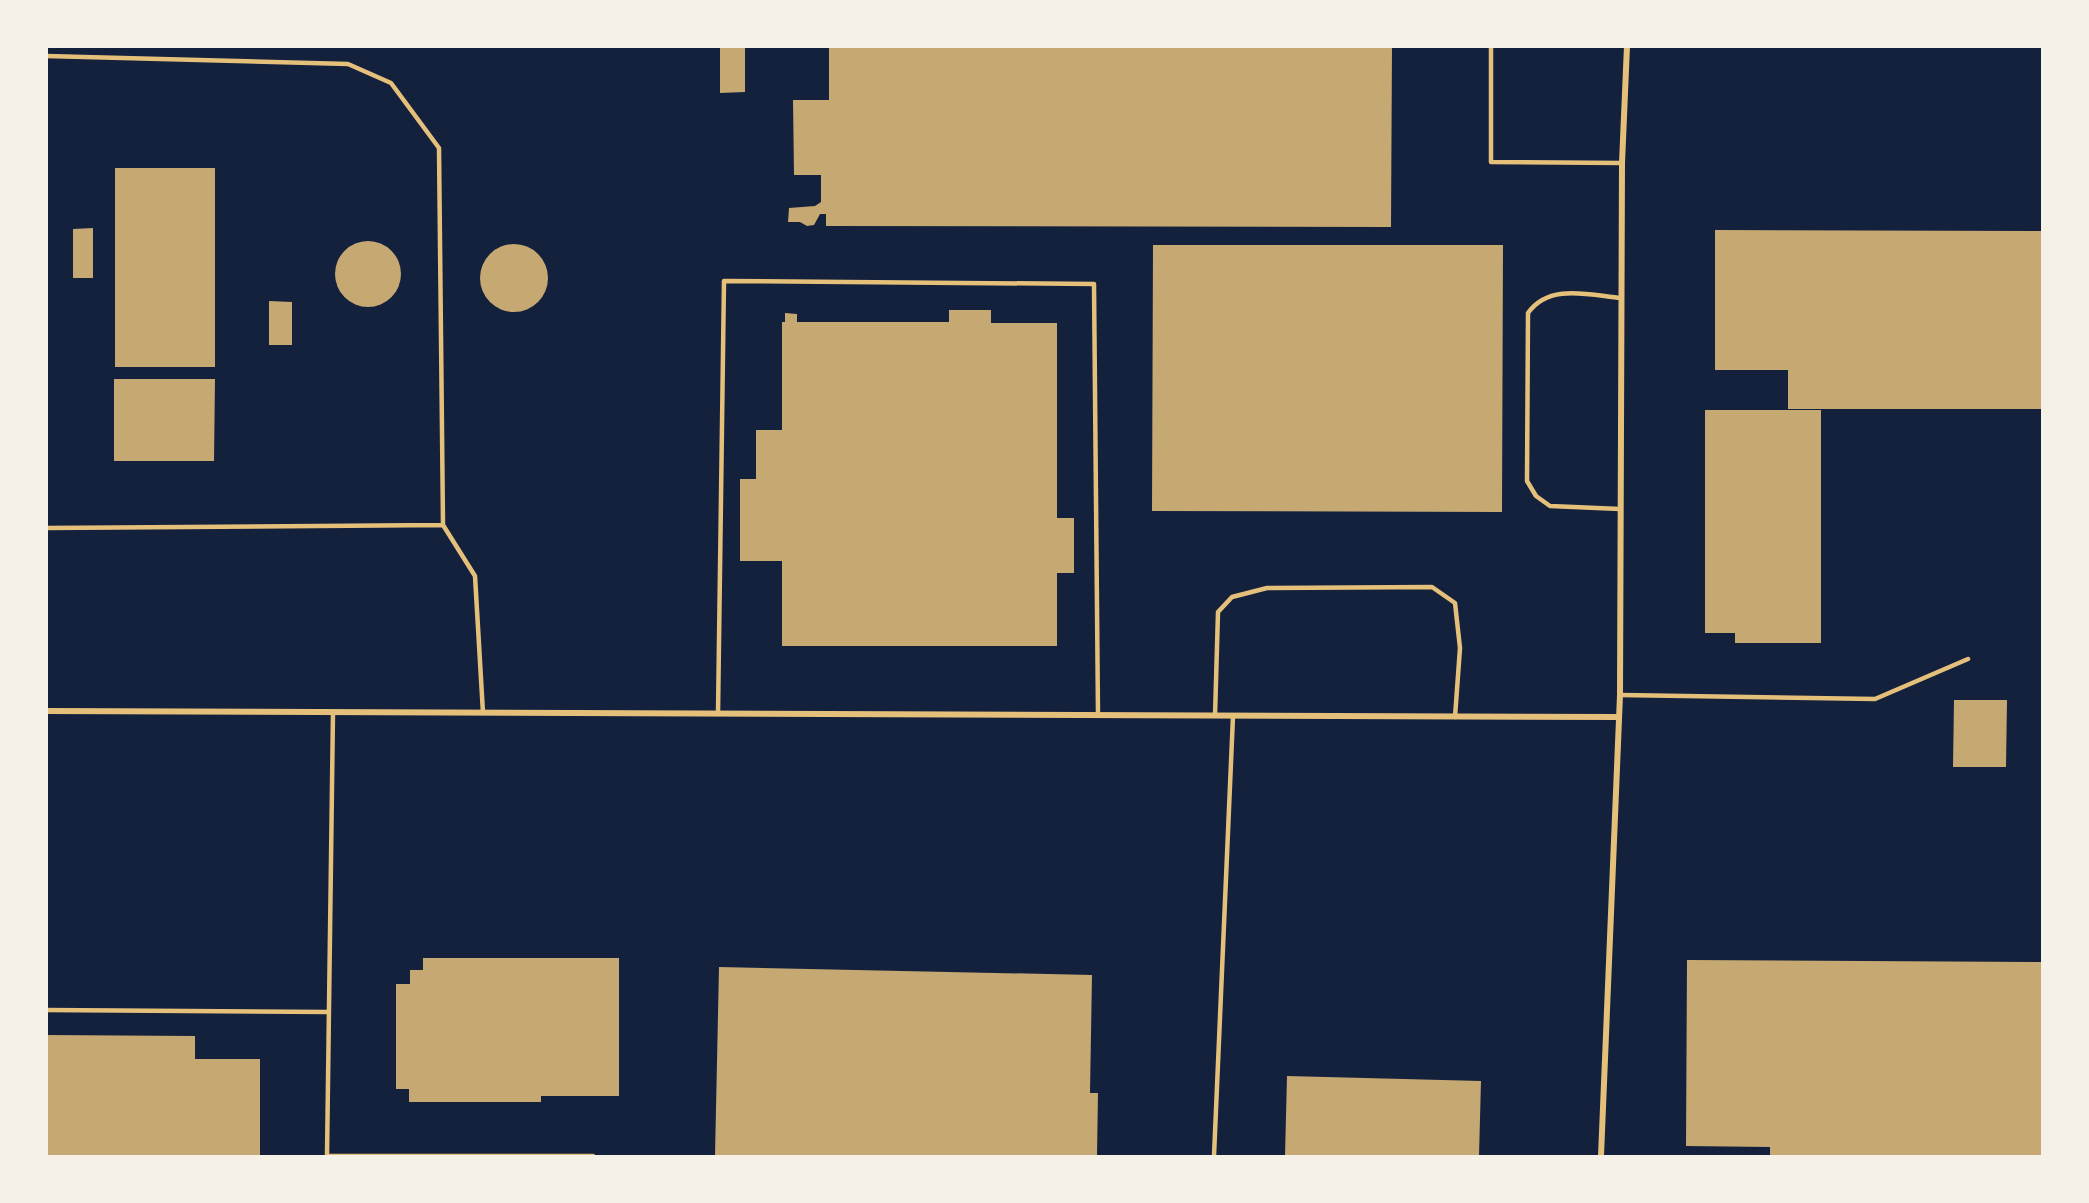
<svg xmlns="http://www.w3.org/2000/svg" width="2089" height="1203" viewBox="0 0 2089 1203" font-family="'PT Serif',serif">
  <rect width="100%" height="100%" fill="#14213d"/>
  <path fill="#c6a872" d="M720 46H745V92L720 93Z
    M829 46H1392L1391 227 826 226V214H820L814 225 807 226 800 222H788L789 208 815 206 821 202V175H794L793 100H829Z
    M115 168H215V367H115Z
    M93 228V278H73V229Z
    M1715 230 2042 231V409H1788V370H1715Z
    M335 274a33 33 0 1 1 66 0a33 33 0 1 1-66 0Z
    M480 278a34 34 0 1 1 68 0a34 34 0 1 1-68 0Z
    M1153 245H1503L1502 512 1152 511Z
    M269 301 292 302V345H269Z
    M949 310H991V323H1057V518H1074V573H1057V646H782V561H740V479H756V430H782V322H785V313L797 314V322H949Z
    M114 379H215L214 461H114Z
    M1705 410H1821V643H1735V633H1705Z
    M1954 700H2007L2006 767H1953Z
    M423 958H619V1096H541V1102H409V1089H396V984H410V970H423Z
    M1687 960 2042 962V1156H1770V1147L1686 1146Z
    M719 967 1092 975 1090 1093H1098L1097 1156H715Z
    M46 1035 195 1036V1059H260V1156H46Z
    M1287 1076 1481 1081 1479 1156H1285Z"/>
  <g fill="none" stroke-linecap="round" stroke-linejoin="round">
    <path stroke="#e5c07b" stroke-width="4.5" d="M1491 46V162L1622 163
      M46 56 348 64 391 83 439 148 443 525 475 576 483 713
      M1620 509 1550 506 1536 496 1527 481 1528 313C1549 283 1589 295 1621 298
      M46 528 443 525
      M1620 695 1875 699 1968 659
      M718 714 724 281 1094 284 1098 715
      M1215 716 1218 612 1232 597 1267 588 1432 587 1455 603 1460 648 1455 717
      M46 1010 329 1012
      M327 1156 333 712
      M327 1156H593
      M1214 1156 1233 716"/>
    <path stroke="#e5c07b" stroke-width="6" d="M46 711 1619 717
      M1601 1156 1620 695 1622 163 1627 46"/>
  </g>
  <rect width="2089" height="1203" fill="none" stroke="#f6f1e7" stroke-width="96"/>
</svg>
